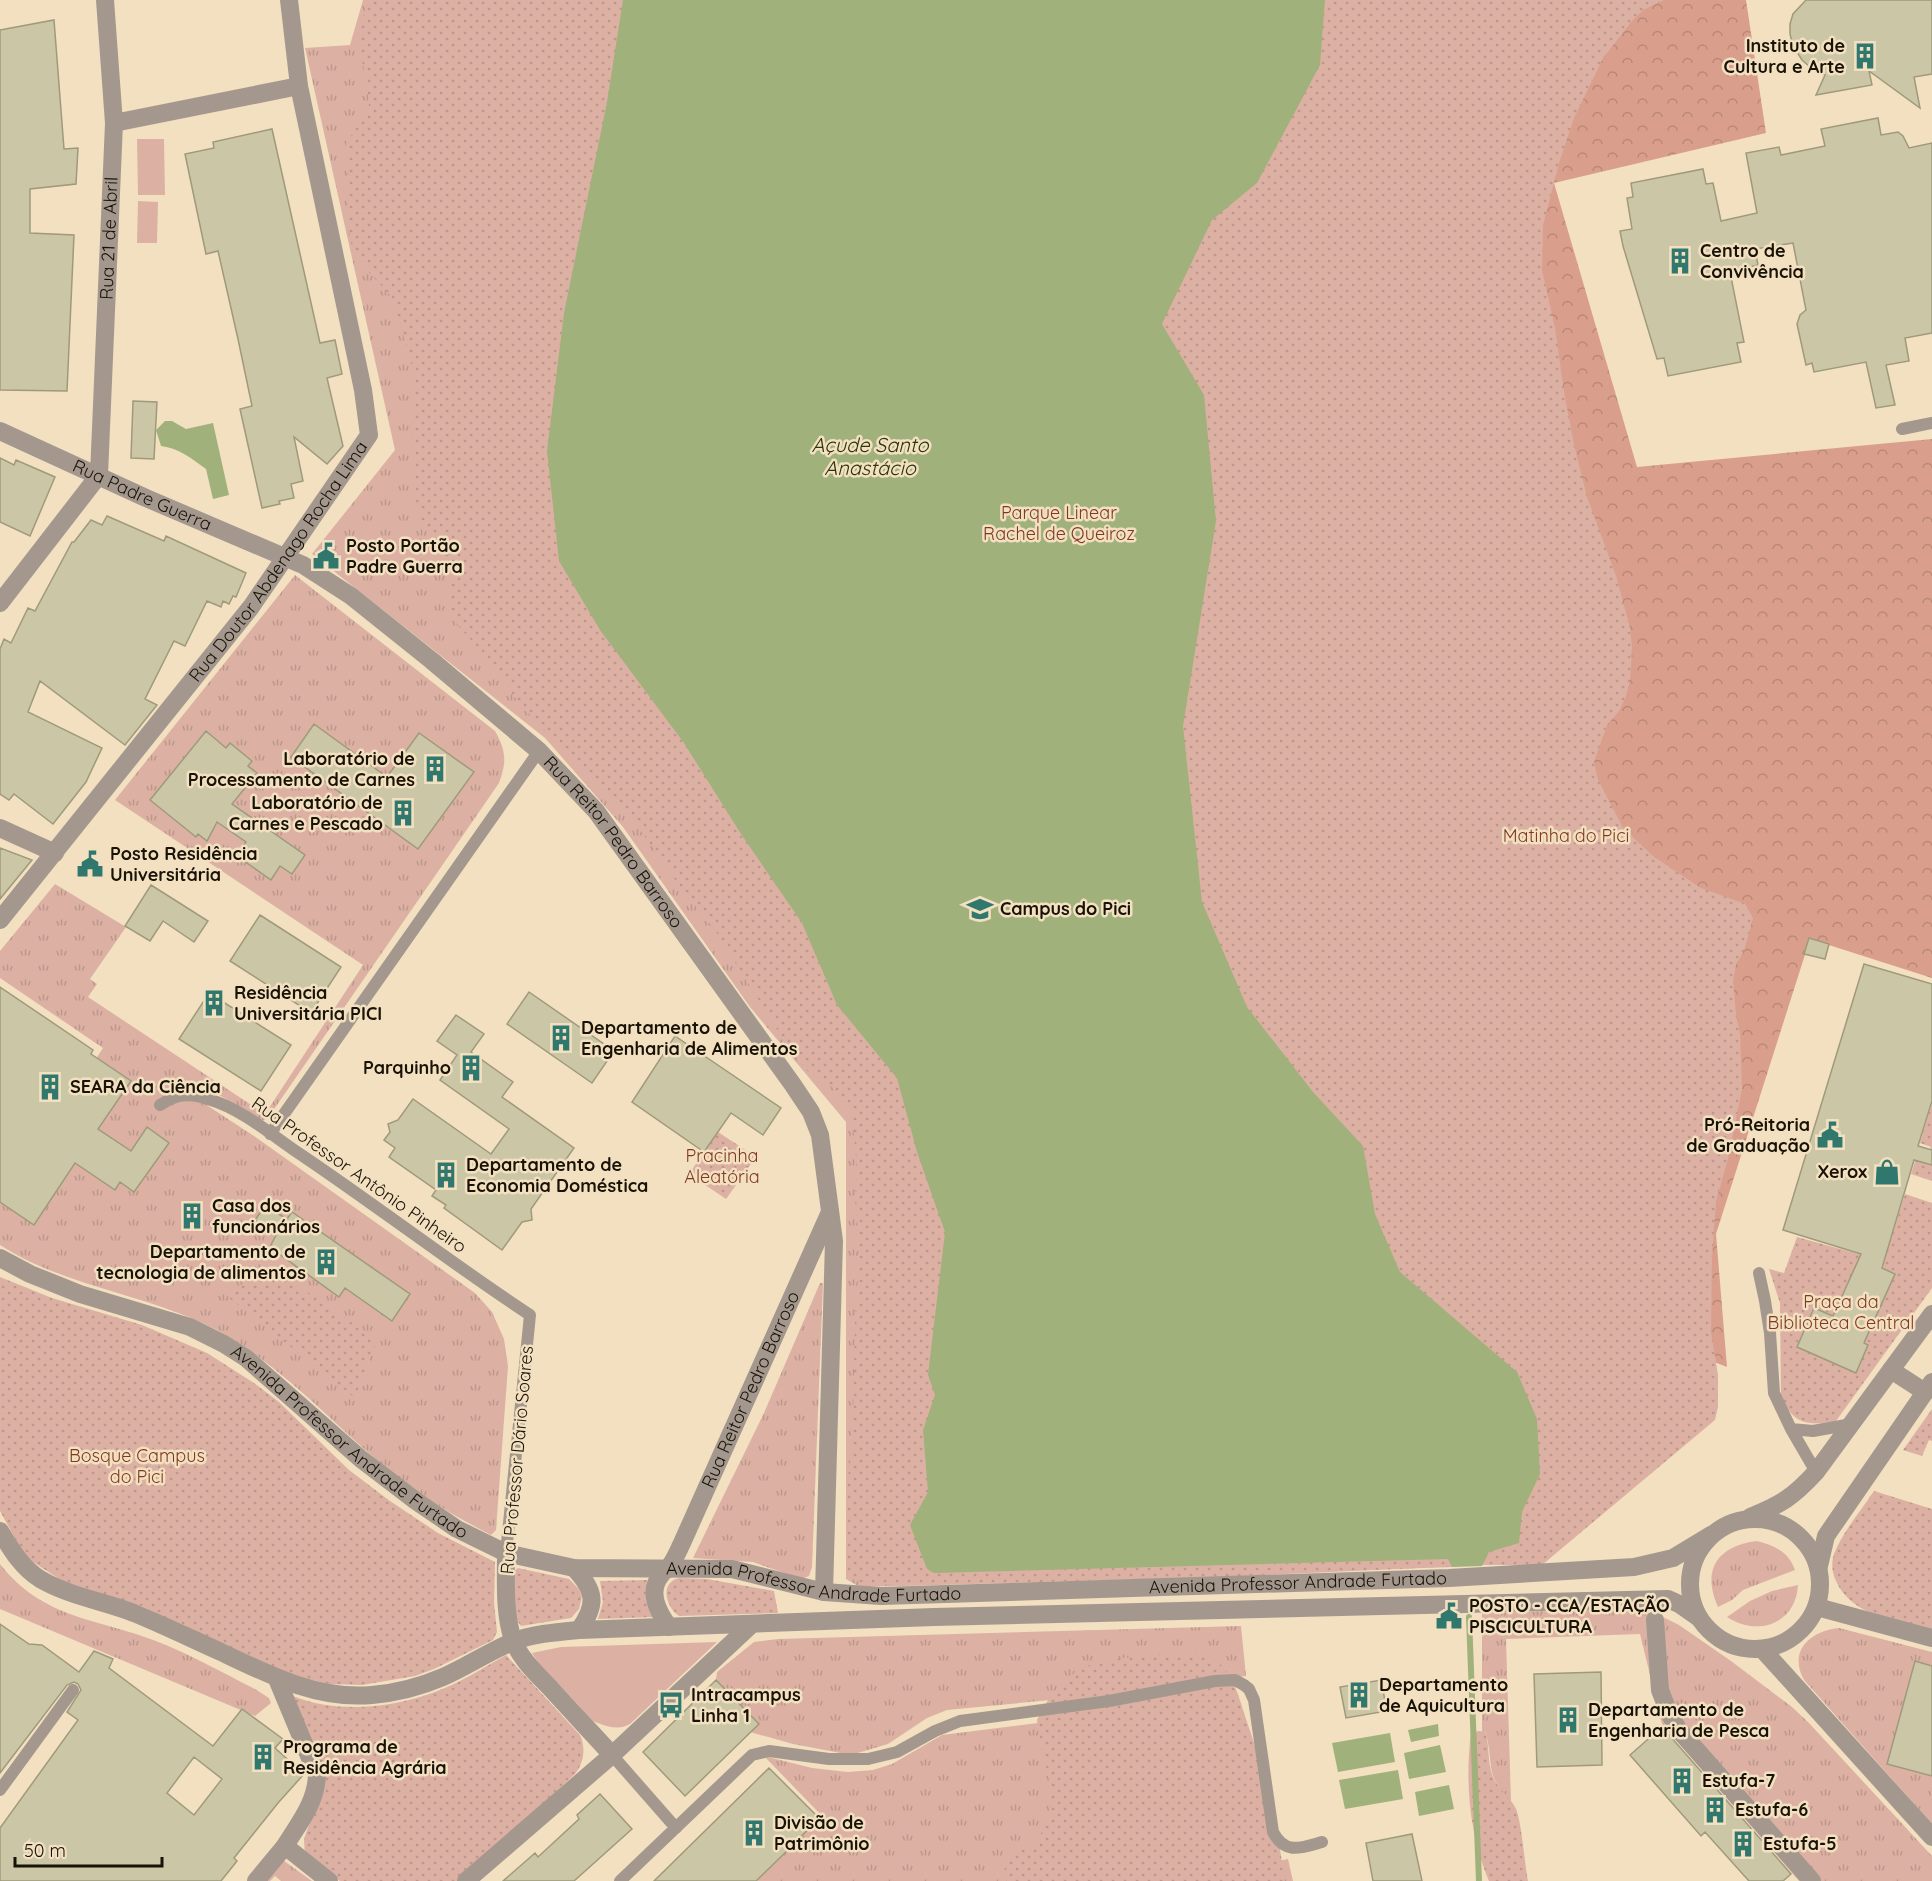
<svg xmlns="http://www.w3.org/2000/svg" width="1932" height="1881" viewBox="0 0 1932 1881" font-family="Quicksand,sans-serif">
  <defs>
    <pattern id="grass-tufts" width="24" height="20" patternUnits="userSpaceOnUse" patternTransform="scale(1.5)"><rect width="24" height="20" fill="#dcb1a3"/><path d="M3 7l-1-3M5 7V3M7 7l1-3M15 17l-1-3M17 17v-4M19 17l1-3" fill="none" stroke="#bc978b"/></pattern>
    <pattern id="forest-crowns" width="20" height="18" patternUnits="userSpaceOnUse" patternTransform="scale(1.5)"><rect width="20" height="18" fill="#da9f8c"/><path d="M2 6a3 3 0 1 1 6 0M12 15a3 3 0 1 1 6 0" fill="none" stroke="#ba8877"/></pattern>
    <pattern id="park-dots" width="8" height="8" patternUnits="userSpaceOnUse" patternTransform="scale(1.5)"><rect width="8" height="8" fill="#dcb1a3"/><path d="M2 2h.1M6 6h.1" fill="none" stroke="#bc978b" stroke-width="1.8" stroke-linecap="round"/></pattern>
  </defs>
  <rect width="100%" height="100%" fill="#f2e0c1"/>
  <path fill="url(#grass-tufts)" d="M363 0H623L1452 1567 860 1587 846 1579V1122L750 1007 623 827 545 738 312 554 395 450 305 48 350 45Z
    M295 575 495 731C506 750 507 762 499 783L268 1118 262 1121 201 1084 205 1104 254 1136 475 1293 492 1312 504 1339 508 1366 496 1530 491 1535C456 1517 422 1497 391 1472 340 1430 295 1380 239 1343 166 1295 73 1292 0 1245V1204L103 1048 0 978V951L55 884 126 927 90 979 97 984 88 997 265 1114 363 965 115 800Z
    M820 1283H823L812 1567 809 1576 801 1579 753 1562 693 1558 764 1413Z
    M1757 1541C1774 1545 1789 1552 1795 1570L1743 1590 1732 1600 1718 1607C1701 1569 1718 1546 1757 1541Z
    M0 1564C43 1619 96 1618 156 1641 190 1654 223 1673 255 1689L269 1698 271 1703 255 1716 0 1609Z
    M1798 1585C1796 1624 1757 1637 1727 1617L1750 1601 1772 1591Z
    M1615 1609 1657 1614 1679 1625 1731 1661 1792 1707 1809 1723 1932 1856V1881H1799L1662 1724 1640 1634 1506 1639 1511 1801C1483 1775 1495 1762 1485 1731H1482V1613Z
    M1241 1626 1246 1676 1061 1699 947 1710 927 1718 888 1744 851 1755 793 1744 750 1732 716 1680 717 1672 754 1642 778 1639Z
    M1839 1628 1932 1652V1666L1924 1664 1887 1764 1932 1776V1824L1804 1680C1788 1651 1810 1631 1839 1628Z
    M1228 1699 1278 1861 1288 1859 1293 1881H753L820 1814 764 1756 812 1768 848 1772 873 1770 892 1764 942 1735Z
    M280 1858 312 1881H281L275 1876 270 1881H261Z"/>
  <path fill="url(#forest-crowns)" d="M1367 0H1746L1766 133 1554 183 1637 467 1932 439V978L1810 939 1716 1234 1727 1367 1668 1344Z"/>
  <path fill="url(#park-dots)" d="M368 0H1664L1643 10 1632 21 1603 58 1574 118 1559 163 1543 225 1542 270 1555 328 1564 392 1574 445 1587 497 1616 576 1630 628 1632 647 1630 680 1626 696 1619 711 1607 725 1594 762 1598 780 1623 828 1654 857 1701 888 1745 904 1753 918 1744 951 1736 964 1733 981 1736 1014 1740 1034 1742 1089 1728 1159 1716 1201 1712 1257 1711 1332 1718 1375V1407L1715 1420 1542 1565H1483L1219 1577 900 1586C877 1581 853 1592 846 1565L847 1491 853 1424 855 1319 860 1251 855 1199 857 1167 852 1115 844 1099 833 1088 805 1069 785 1042 715 930 681 888 641 831 607 790 564 753 512 694 502 673 460 628 448 610 451 589 449 568 440 547 419 516 415 494 412 431 415 387 411 362 392 297 366 269 352 249 349 231 348 207 350 184 346 144 369 107 367 83 357 39Z
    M1932 1103V1181L1911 1174 1916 1158 1927 1161 1931 1147 1920 1143Z
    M718 1132 756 1157 726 1199 689 1174Z
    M1905 1194 1932 1203V1288L1836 1421C1808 1426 1794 1425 1781 1397L1780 1303 1769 1269 1784 1273 1797 1237 1884 1261Z
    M265 1263 377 1340 355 1398 228 1297Z
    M0 1277 52 1298 142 1325 207 1353 254 1383 279 1402 349 1470 390 1501 438 1533 495 1562 494 1602 497 1632 493 1640 434 1669 415 1676 362 1685 329 1684 291 1675 141 1606 64 1582 33 1562 24 1555 0 1511Z
    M1932 1409V1441L1929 1440 1922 1456 1903 1450Z
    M1874 1491 1932 1509V1630C1898 1621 1852 1617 1836 1581 1832 1573 1831 1563 1834 1554 1843 1531 1861 1511 1874 1491Z
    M518 1568 569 1579 579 1589 582 1596 579 1609 571 1618 521 1626 515 1618 514 1571Z
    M679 1578 707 1579 774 1591 778 1613 679 1616C666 1607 659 1583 679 1578Z
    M647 1580 646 1600 654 1617 598 1619 603 1602 600 1581Z
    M1172 1654C1187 1654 1210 1653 1221 1665 1235 1679 1240 1701 1246 1719 1264 1771 1279 1825 1284 1881H1006L1004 1862 1014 1850 1030 1849C1038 1839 1045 1829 1049 1817 1056 1788 1040 1749 1037 1720 1070 1653 1107 1660 1172 1654Z
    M506 1655 580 1735C586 1748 584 1763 575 1774L459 1881H340L305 1856 304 1839 321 1791 293 1696C338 1714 391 1708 435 1692 460 1683 483 1668 506 1655Z
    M1485 1731C1490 1746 1487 1762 1493 1777 1498 1790 1509 1795 1515 1807 1521 1816 1525 1866 1528 1881H1489C1469 1835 1465 1781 1471 1732Z"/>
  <path fill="#dcb1a3" d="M137 139H164L165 195H138Z
    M138 201 158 202 157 243H137Z
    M717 1642 630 1724C618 1731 605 1726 593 1721L540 1665 532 1653 561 1647Z"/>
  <path fill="#a1b17b" d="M623 0H1325L1320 65 1257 183 1212 220 1162 324 1204 395 1216 521 1183 726 1202 902 1247 1007 1313 1092 1363 1146 1375 1214 1400 1272 1517 1372 1537 1419 1540 1474 1522 1512 1519 1543 1489 1552 1482 1566 1452 1567 1448 1559 934 1573 927 1569 910 1525 928 1492 923 1430 935 1395 928 1375 945 1232 917 1152 897 1078 837 1005 802 923 741 834 684 743 600 630 559 561 547 451 564 313 607 102Z
    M165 421H172L186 429 213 423 229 495 213 499 206 469C192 459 179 448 161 446L156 430Z
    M1438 1724 1439 1736 1411 1742 1408 1730Z
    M1390 1733 1395 1762 1338 1772 1332 1743Z
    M1440 1745 1446 1772 1409 1779 1404 1753Z
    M1398 1770 1403 1799 1345 1809 1339 1780Z
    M1449 1785 1454 1809 1419 1816 1415 1792Z"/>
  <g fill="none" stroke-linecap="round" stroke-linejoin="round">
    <path stroke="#a1b17b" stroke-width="6" d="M1469 1617 1479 1881"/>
  </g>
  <path fill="#cbc6a5" stroke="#9f9a7b" stroke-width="1.5" fill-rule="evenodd" d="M1806 0H1932V74L1914 77 1920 108 1869 71 1872 85 1816 95 1825 75 1810 67 1802 60 1793 46 1790 34V24L1793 14Z
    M54 20 64 149 78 148 76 184 30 189V233L74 235 67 391 0 390V30Z
    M1878 118 1881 135 1898 132 1903 136 1909 148 1932 143V333L1905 338 1909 361 1886 365 1895 405 1876 408 1866 362 1814 372 1812 363 1806 365 1797 324 1800 315 1806 310 1793 243 1755 249 1758 265 1730 272 1744 342 1737 343 1741 362 1668 376 1664 358 1657 359 1623 246 1620 231 1632 229 1627 198 1633 197 1631 183 1703 169 1706 184 1713 183 1721 221 1757 213 1746 153 1779 147 1781 155 1825 146 1821 129Z
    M272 129 320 343 335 340 342 374 327 378 343 446 327 464 294 437 303 481 291 484 294 498 279 501 280 504 262 508 240 409 252 406 238 339 218 251 206 254 185 154 214 148 213 142Z
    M133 401 157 402 154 459 131 458Z
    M0 458 14 465 16 460 55 477 30 536 0 522Z
    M107 516 164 541 166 536 246 573 236 597 233 596 229 604 223 601 221 607 207 601 185 646 174 641 145 699 157 705 125 745 40 681 28 712 102 748 86 782 53 824 14 794 9 800 0 794V649L4 639 11 643 28 608 35 611 72 542H74L91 520 102 525Z
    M314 724 387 777 419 733 474 772 418 849 291 757Z
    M206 731 226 748 230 743 252 761 248 766 257 773 232 804 305 855 292 874 280 866 271 880 237 856 246 842 217 822 207 841 198 834 196 837 150 800Z
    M0 848 32 860 0 899Z
    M151 885 208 921 194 942 163 921 150 941 125 926Z
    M260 915 341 967 311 1013 230 961Z
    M1809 938 1829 944 1825 959 1804 954Z
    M1864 964 1932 984V1101L1918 1146 1932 1150V1165L1914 1160 1882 1268 1895 1274 1864 1343 1868 1345 1856 1373 1797 1347 1814 1308 1833 1316 1861 1254 1783 1230Z
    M0 987 93 1050 91 1054 131 1081 98 1129 131 1151 147 1127 169 1143 134 1192 120 1182 115 1190 75 1163 34 1225 0 1202Z
    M529 992 614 1051 592 1083 507 1024Z
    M209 993 291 1045 261 1091 179 1039Z
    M456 1015 484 1034 471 1052 513 1082 502 1097 574 1148 531 1209 532 1220 522 1222 502 1250 444 1208 446 1205 432 1196 436 1190 389 1157 395 1148 384 1140 390 1132 388 1124 398 1120 413 1099 491 1154 509 1129 440 1080 457 1055 437 1041Z
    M675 1036 781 1108 763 1135 731 1113 704 1152 632 1102Z
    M265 1206 287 1219 292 1212 410 1294 392 1321 345 1288 339 1297 275 1251 276 1249 271 1245 276 1235 255 1220Z
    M0 1624 29 1644 42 1645 79 1672 94 1651 113 1659 109 1668 213 1746 242 1709 283 1739 275 1748 304 1774 278 1803 234 1858 237 1861 221 1881H0V1828L78 1720 67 1712 81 1690 78 1684 74 1682 67 1685 0 1773ZM194 1757 222 1779 194 1815 167 1793Z
    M1915 1661 1932 1666V1776L1887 1764Z
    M1601 1672 1602 1765 1537 1767 1534 1674Z
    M716 1680 759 1724 685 1796 643 1752Z
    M1381 1680 1387 1711 1346 1718 1340 1687Z
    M1663 1726 1670 1736 1791 1874 1783 1881H1749L1705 1832 1701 1836 1630 1755Z
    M769 1768 819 1818 790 1848 756 1881H654Z
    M600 1794 632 1829 574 1881H503L535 1853 538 1857 579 1819 577 1815Z
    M1412 1834 1422 1881H1373L1366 1843Z"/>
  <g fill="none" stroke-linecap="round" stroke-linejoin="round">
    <path stroke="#a4988e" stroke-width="12" d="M1902 429 1932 423
      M160 1105C178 1093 191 1093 211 1100 241 1109 272 1135 297 1152 376 1205 451 1263 530 1315L506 1553
      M270 1134 539 751
      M1759 1273 1765 1301 1770 1333 1774 1393 1791 1429 1816 1472
      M1791 1429 1813 1431 1852 1424
      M612 1755 676 1828
      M0 1790 73 1690
      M620 1881 752 1755 769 1751 829 1759H868L897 1752 935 1731 960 1721 1109 1701 1215 1681 1235 1680 1244 1685 1249 1689 1254 1700 1273 1832C1285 1855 1301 1848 1322 1842"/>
    <g stroke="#a4988e" stroke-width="18">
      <path d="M114 123 299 86"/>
      <path id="s1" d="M0 431 146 498 303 565 351 596 431 660 539 751 596 811 793 1085 811 1112 820 1135 834 1241 824 1592"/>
      <path id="s2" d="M99 475 114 123 105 0"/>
      <path d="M0 603 99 475"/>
      <path d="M0 828 55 853"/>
      <path id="s3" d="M0 920 251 607 369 435 363 390 299 86 289 0"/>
      <path id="s4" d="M0 1258 30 1274 80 1294 190 1327 224 1344 246 1358 361 1459 416 1501 457 1529 506 1553 574 1568 732 1569 824 1592 881 1596 1449 1578 1634 1567 1673 1558 1711 1535"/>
      <path d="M1891 1370 1925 1392"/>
      <path d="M1750 1517C1782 1504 1793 1497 1816 1472L1932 1314"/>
      <circle cx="1755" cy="1584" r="65"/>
      <path d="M0 1531C11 1549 21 1567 40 1579 69 1596 103 1601 134 1613 163 1625 192 1639 221 1652 269 1675 318 1700 372 1695 395 1693 422 1686 443 1677 466 1667 488 1652 512 1642 532 1634 557 1632 579 1630L934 1617 1668 1599 1679 1604 1699 1618"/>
      <path d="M506 1553C506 1581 504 1613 513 1640 520 1659 539 1676 552 1690 572 1712 592 1733 612 1755"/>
      <path d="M1819 1566 1826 1536 1932 1382"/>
      <path d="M574 1568C596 1591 597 1605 579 1630"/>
      <path d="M1817 1607 1932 1638"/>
      <path d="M1655 1620 1660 1690 1668 1711 1678 1729 1812 1881"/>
      <path id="s5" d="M669 1627C658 1612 647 1592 661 1575 666 1568 663 1574 668 1568 674 1562 678 1551 682 1543L830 1212"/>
      <path d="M1762 1649 1932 1837"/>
      <path d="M277 1679 317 1775C316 1803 299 1823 285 1846L329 1881"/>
      <path d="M256 1881 285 1846"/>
      <path d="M466 1881 612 1755 751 1625"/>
    </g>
  </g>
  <defs>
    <g id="building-bare" transform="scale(2.07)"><path d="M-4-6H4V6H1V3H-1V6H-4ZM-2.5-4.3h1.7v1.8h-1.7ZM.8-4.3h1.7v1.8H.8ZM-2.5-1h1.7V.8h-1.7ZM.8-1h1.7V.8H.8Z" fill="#30776d" stroke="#f2e0c1" stroke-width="2.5" paint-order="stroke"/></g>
    <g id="civic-bare" transform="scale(2.07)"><path d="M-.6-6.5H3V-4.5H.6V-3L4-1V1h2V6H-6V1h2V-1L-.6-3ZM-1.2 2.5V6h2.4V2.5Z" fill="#30776d" stroke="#f2e0c1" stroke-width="2.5" paint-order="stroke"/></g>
    <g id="university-bare" transform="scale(2.07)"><path d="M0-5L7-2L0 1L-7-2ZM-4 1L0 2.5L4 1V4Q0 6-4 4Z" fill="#30776d" stroke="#f2e0c1" stroke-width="2.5" paint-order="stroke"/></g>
    <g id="shop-bare" transform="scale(2.07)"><path d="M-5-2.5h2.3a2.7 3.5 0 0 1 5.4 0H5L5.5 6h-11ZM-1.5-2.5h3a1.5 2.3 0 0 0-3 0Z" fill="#30776d" stroke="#f2e0c1" stroke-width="2.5" paint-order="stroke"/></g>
    <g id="bus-bare" transform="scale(2.07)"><path d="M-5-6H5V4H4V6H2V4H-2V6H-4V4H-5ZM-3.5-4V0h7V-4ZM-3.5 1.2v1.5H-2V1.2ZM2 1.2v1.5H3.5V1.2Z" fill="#30776d" stroke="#f2e0c1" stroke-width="2.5" paint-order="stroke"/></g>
  </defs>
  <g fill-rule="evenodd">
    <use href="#building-bare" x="1865" y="56"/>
    <use href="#building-bare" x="1680" y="261"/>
    <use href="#civic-bare" x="326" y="556"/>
    <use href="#building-bare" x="435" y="769"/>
    <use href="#building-bare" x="403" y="813"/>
    <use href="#civic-bare" x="90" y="864"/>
    <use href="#university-bare" x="980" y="909"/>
    <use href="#building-bare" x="214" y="1003"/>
    <use href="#building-bare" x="561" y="1038"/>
    <use href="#building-bare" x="471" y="1068"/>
    <use href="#building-bare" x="50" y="1087"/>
    <use href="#civic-bare" x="1830" y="1135"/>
    <use href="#shop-bare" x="1887" y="1172"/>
    <use href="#building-bare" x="446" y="1175"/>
    <use href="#building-bare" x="192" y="1216"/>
    <use href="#building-bare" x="326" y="1262"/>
    <use href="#civic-bare" x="1449" y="1616"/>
    <use href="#building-bare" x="1359" y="1695"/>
    <use href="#bus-bare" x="671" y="1705"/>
    <use href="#building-bare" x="1568" y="1720"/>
    <use href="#building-bare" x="263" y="1757"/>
    <use href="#building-bare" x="1682" y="1781"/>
    <use href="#building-bare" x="1715" y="1810"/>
    <use href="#building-bare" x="754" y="1833"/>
    <use href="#building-bare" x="1743" y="1844"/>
  </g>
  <g text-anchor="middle" stroke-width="5" stroke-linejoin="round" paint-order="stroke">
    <g font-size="18" font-weight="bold" fill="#181207" stroke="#f2e0c1" text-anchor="start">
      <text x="1845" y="52" text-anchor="end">Instituto de<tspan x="1845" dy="21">Cultura e Arte</tspan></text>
      <text x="1700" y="257">Centro de<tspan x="1700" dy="21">Convivência</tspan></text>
      <text x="346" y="552">Posto Portão<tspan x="346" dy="21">Padre Guerra</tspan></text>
      <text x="415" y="765" text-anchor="end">Laboratório de<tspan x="415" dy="21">Processamento de Carnes</tspan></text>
      <text x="383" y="809" text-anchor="end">Laboratório de<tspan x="383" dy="21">Carnes e Pescado</tspan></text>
      <text x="110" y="860">Posto Residência<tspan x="110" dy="21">Universitária</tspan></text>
      <text x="1000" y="915">Campus do Pici</text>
      <text x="234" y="999">Residência<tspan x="234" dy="21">Universitária PICI</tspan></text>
      <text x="581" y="1034">Departamento de<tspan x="581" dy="21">Engenharia de Alimentos</tspan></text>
      <text x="451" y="1074" text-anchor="end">Parquinho</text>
      <text x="70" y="1093">SEARA da Ciência</text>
      <text x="1810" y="1131" text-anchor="end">Pró-Reitoria<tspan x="1810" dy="21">de Graduação</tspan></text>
      <text x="466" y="1171">Departamento de<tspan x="466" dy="21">Economia Doméstica</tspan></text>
      <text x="1867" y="1178" text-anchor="end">Xerox</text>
      <text x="212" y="1212">Casa dos<tspan x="212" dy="21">funcionários</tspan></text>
      <text x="306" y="1258" text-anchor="end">Departamento de<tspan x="306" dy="21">tecnologia de alimentos</tspan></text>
      <text x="1469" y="1612">POSTO - CCA/ESTAÇÃO<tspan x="1469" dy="21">PISCICULTURA</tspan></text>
      <text x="1379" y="1691">Departamento<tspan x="1379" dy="21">de Aquicultura</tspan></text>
      <text x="691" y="1701">Intracampus<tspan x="691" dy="21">Linha 1</tspan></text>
      <text x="1588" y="1716">Departamento de<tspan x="1588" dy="21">Engenharia de Pesca</tspan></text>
      <text x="283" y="1753">Programa de<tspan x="283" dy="21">Residência Agrária</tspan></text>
      <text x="1702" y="1787">Estufa-7</text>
      <text x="1735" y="1816">Estufa-6</text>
      <text x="774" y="1829">Divisão de<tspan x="774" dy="21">Patrimônio</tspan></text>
      <text x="1763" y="1850">Estufa-5</text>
    </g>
    <g font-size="18" fill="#181207" stroke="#f2e0c1">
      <text dy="6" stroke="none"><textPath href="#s2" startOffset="237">Rua 21 de Abril</textPath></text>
      <text dy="6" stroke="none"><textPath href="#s1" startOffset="156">Rua Padre Guerra</textPath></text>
      <text dy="6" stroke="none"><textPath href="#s3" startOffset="454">Rua Doutor Abdenago Rocha Lima</textPath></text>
      <text dy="6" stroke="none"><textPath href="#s1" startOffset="750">Rua Reitor Pedro Barroso</textPath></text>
      <text transform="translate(359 1175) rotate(35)" y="6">Rua Professor Antônio Pinheiro</text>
      <text dy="6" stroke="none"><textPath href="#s5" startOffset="264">Rua Reitor Pedro Barroso</textPath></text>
      <text dy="6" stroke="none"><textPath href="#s4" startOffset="400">Avenida Professor Andrade Furtado</textPath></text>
      <text transform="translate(517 1460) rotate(-85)" y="6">Rua Professor Dário Soares</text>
      <text dy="6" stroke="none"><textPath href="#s4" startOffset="904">Avenida Professor Andrade Furtado</textPath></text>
      <text dy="6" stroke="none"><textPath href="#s4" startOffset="1390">Avenida Professor Andrade Furtado</textPath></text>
    </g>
    <g font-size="18" fill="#803820" stroke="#f2e0c1">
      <text x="1059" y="519">Parque Linear<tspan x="1059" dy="21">Rachel de Queiroz</tspan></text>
      <text x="1566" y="842">Matinha do Pici</text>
      <text x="722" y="1162">Pracinha<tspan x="722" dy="21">Aleatória</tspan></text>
      <text x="1841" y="1308">Praça da<tspan x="1841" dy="21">Biblioteca Central</tspan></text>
      <text x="137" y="1462">Bosque Campus<tspan x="137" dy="21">do Pici</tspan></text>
    </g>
    <g font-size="20" font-style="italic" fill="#2b350b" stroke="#f2e0c1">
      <text x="870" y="452">Açude Santo<tspan x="870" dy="23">Anastácio</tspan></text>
    </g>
  </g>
  <path d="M15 1857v9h147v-9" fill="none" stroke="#181207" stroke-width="3"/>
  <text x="24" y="1857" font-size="18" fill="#181207" stroke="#f2e0c1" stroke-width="4.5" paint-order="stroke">50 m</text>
</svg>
